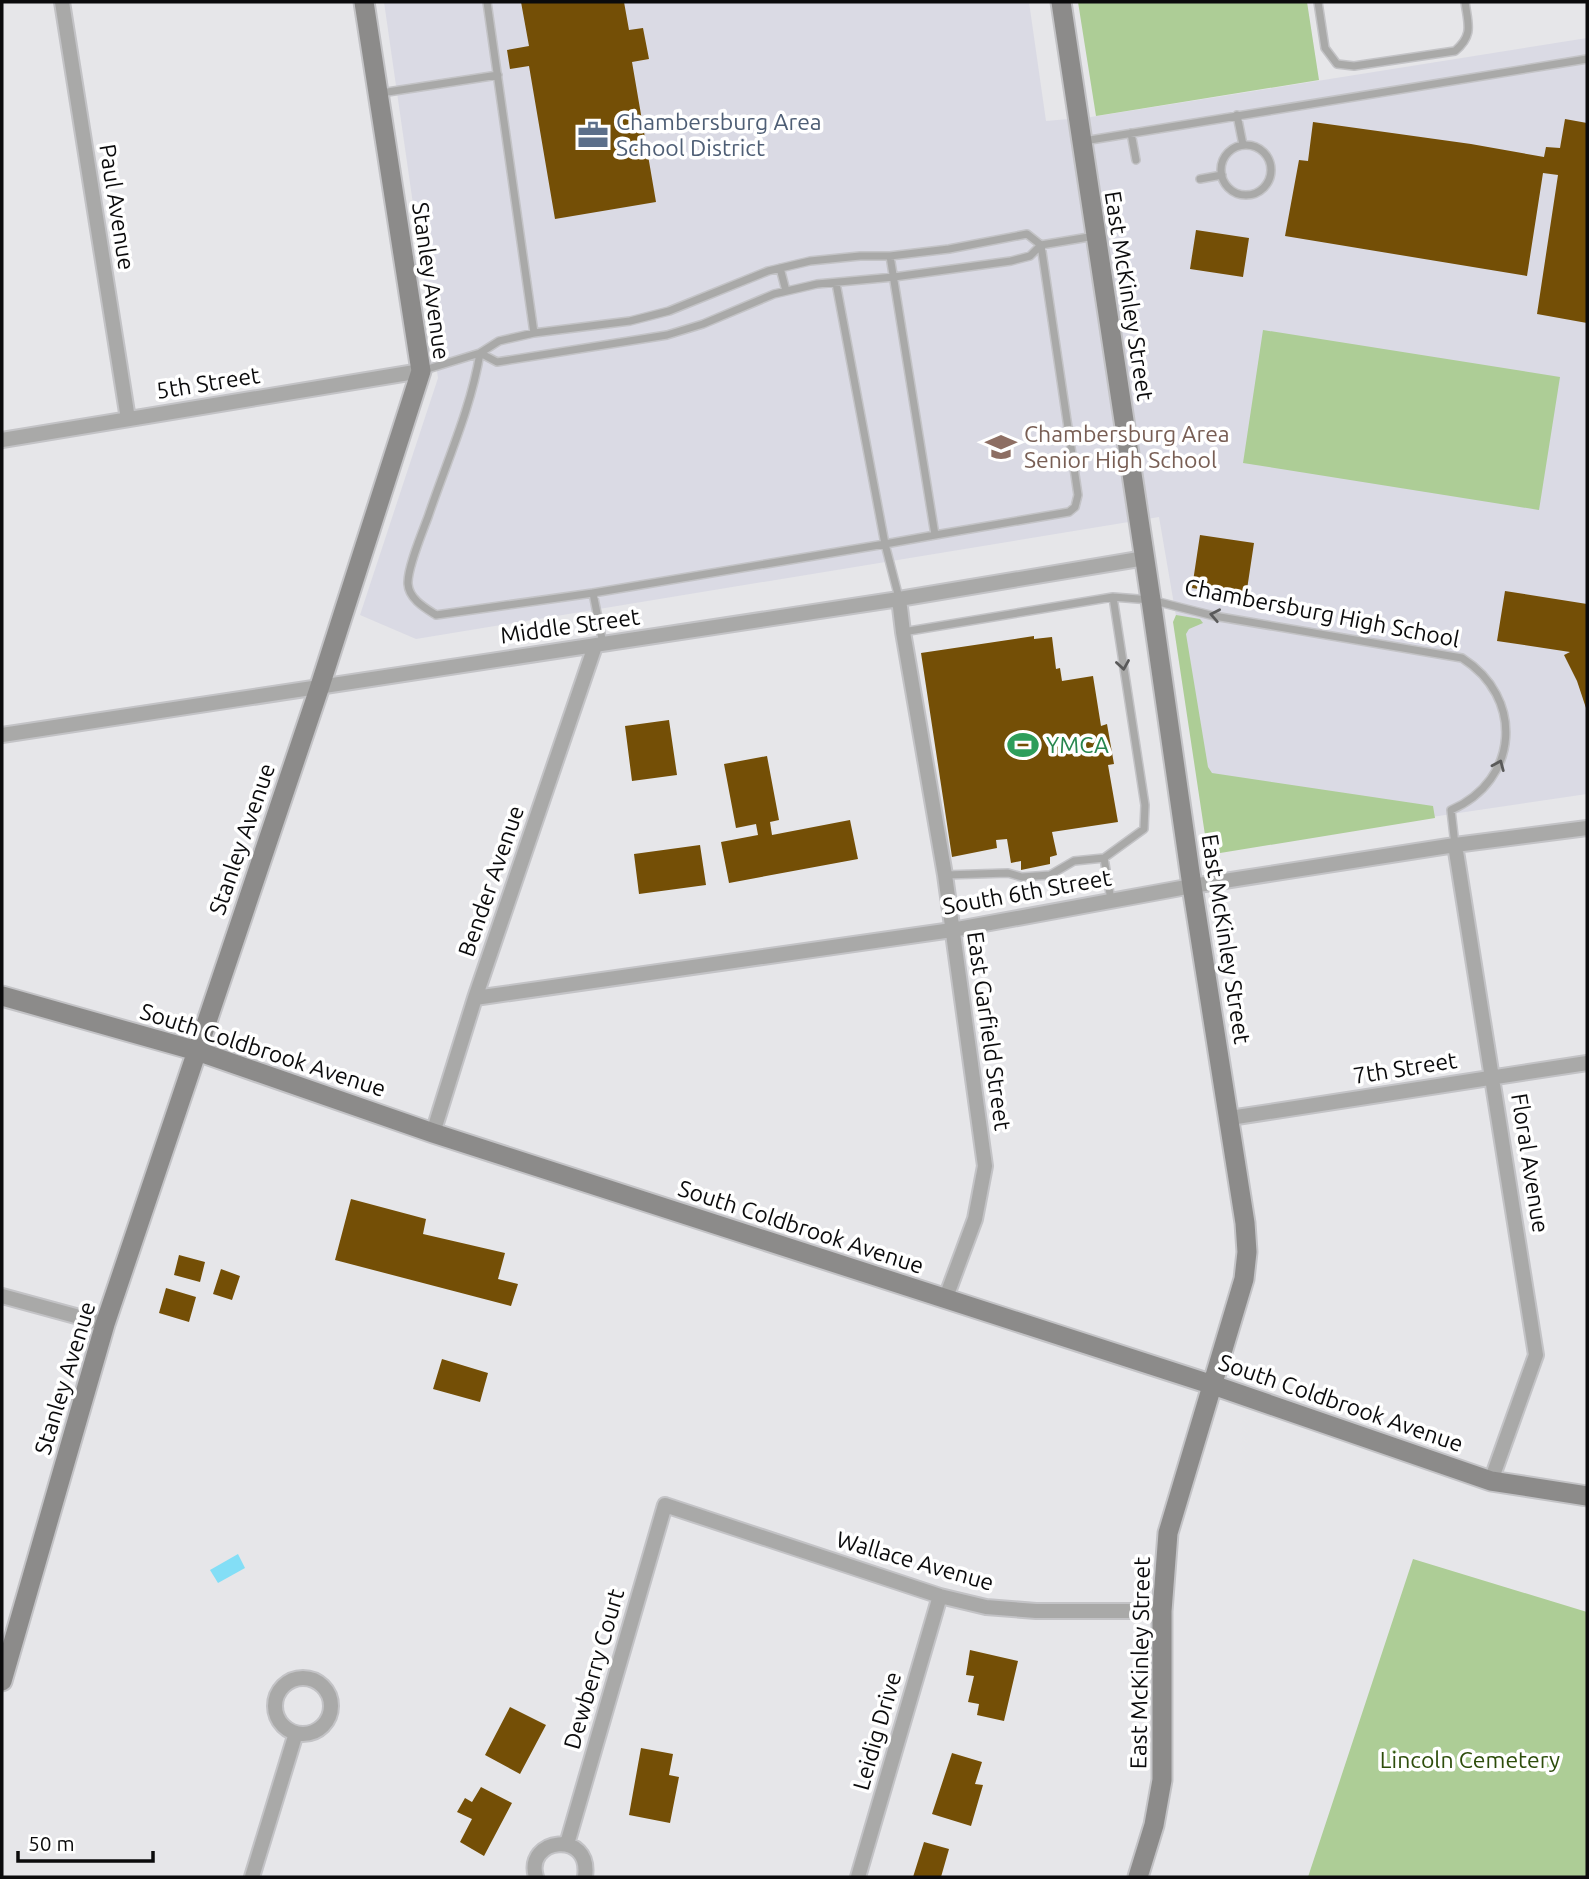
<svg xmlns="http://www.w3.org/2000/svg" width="1589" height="1879" viewBox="0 0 1589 1879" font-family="Ubuntu,sans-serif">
  <rect width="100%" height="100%" fill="#e6e6e9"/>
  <path fill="#dadae4" d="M384 2H1029L1046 121 1091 117 1587 38V794L1216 849 1159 517 416 639 360 615 438 378Z"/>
  <path fill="#adcd96" d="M1078 2H1307L1319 80 1096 116Z
    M1263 330 1560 377 1539 510 1243 463Z
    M1176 615 1200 619 1203 623 1189 629 1186 634 1208 767 1212 773 1433 806 1435 818 1208 855 1173 622Z
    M1413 1559 1587 1612V1877H1308Z"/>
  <path fill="#83def6" d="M238 1554 245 1568 218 1583 210 1570Z"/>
  <path fill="#744f06" d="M521 2H624L629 30 643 28 649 59 632 62 656 202 555 219 529 66 510 69 507 50 529 46Z
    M1565 119 1587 123V323L1537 314 1558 175 1543 173 1527 276 1285 236 1299 160 1308 161 1313 122 1471 144 1544 157 1546 147 1560 148Z
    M1196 230 1249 238 1243 277 1190 269Z
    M1200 535 1254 543 1246 596 1192 588Z
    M1505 591 1587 604V711L1577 681 1564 655 1570 652 1497 641Z
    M1034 636V639L1052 637 1056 669 1060 668 1062 681 1093 676 1101 726 1107 724 1114 764 1108 765 1118 822 1052 832 1057 855 1050 857V864L1021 870V861L1011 863 1007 839 996 840 997 848 952 857 921 653Z
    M669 720 677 775 632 781 625 726Z
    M767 756 779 820 770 822 772 835 850 820 858 859 729 883 721 842 758 835 756 824 736 828 724 764Z
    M700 845 706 885 639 894 634 854Z
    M351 1199 426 1219 423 1234 505 1253 498 1279 518 1284 511 1306 335 1260Z
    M179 1255 205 1262 200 1282 174 1275Z
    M221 1269 240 1276 232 1300 213 1294Z
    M166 1288 196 1297 189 1322 159 1313Z
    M442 1359 488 1373 480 1402 433 1389Z
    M970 1650 1018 1661 1004 1721 977 1715 979 1704 968 1702 974 1676 966 1675Z
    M510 1707 546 1725 520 1774 485 1755Z
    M641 1748 673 1754 669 1775 679 1777 670 1823 629 1815Z
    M952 1753 982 1762 975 1784 983 1785 971 1826 932 1814Z
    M481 1787 512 1803 484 1856 460 1842 472 1819 457 1812 465 1798 472 1802Z
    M924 1842 949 1849 941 1877H913Z"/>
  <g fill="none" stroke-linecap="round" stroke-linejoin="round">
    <g stroke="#c3c3c6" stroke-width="10">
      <path id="lane" d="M487 2 534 333
        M1318 2 1325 48 1337 64 1354 66 1455 51C1474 35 1468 24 1465 2
        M381 93 498 75
        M1237 115 1243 145
        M1131 133 1136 160
        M1084 141 1587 59
        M1221 170a25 25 0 1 1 50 0a25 25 0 1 1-50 0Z
        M1200 179 1222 175
        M1027 234 1041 245 1030 256 1011 261 894 277 817 284 774 294 703 324 667 335 497 362 480 353 499 341 534 333 630 321 669 311 768 271 810 261 860 256H890L949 249Z
        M780 268 786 291
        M836 283 885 544 935 535 890 256
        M421 371 480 353C471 409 446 463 428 517 422 533 407 569 408 584 409 599 425 608 436 615L593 593 885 544 899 598
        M935 535 1069 512 1075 507 1078 495 1041 245 1095 236
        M593 593 603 644
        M903 632 1113 597 1151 600 1214 616 1462 658C1524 697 1520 780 1451 810L1455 845
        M945 875 1008 873 1022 877 1050 875 1074 861 1104 858
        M1111 900 1104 858 1144 829 1145 805 1113 597"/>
    </g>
    <g stroke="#c3c3c6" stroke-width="18">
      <path id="street" d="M62 2 128 419
        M2 440 421 371
        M899 599 903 632 945 875 985 1166 975 1219 945 1300
        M2 735 899 599 1145 558
        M1455 845 1536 1355 1491 1481
        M475 998 952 930 1192 886 1455 845 1587 828
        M1230 1118 1587 1063
        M433 1133 475 998 595 646
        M2 1296 105 1324
        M275 1706a28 28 0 1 1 56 0a28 28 0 1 1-56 0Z
        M567 1844 665 1505 940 1596 986 1607 1036 1611H1162
        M252 1877 296 1733
        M536 1877C524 1838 592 1829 585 1877
        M858 1877 940 1596"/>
    </g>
    <g stroke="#c3c3c6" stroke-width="23">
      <path id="secondary" d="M1061 2 1151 600 1192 886 1245 1223 1247 1252 1244 1279 1168 1533 1162 1611V1780L1154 1825 1138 1877
        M2 996 197 1051 433 1133 1213 1385 1491 1481 1587 1496
        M2 1681 105 1324 320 686 421 371 364 2"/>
    </g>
    <use href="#lane" stroke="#a9a9a8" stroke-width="7"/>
    <use href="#street" stroke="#a9a9a8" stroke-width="14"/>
    <use href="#secondary" stroke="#8c8b8a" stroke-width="19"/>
  </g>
  <defs><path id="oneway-chevron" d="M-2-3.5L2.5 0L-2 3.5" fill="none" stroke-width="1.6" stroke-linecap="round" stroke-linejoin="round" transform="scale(1.75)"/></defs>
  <g stroke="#5a5a5a">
    <use href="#oneway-chevron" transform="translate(1215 615) rotate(-169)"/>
    <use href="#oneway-chevron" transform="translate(1123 665) rotate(81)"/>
    <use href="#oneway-chevron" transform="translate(1499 765) rotate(-67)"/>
  </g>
  <defs>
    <g id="office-bare" transform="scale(2.415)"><path d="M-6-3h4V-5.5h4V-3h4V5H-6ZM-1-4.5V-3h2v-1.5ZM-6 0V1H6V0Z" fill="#5c6f8a" stroke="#fff" stroke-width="2.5" paint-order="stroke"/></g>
    <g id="school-bare" transform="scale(2.415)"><path d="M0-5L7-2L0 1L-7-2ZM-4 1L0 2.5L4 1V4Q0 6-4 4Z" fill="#8d6e63" stroke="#fff" stroke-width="2.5" paint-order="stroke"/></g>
    <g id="stadium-bare" transform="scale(2.415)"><path d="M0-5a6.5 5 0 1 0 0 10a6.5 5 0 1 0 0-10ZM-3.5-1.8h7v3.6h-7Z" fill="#2e9e5b" stroke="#fff" stroke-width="2.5" paint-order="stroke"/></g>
  </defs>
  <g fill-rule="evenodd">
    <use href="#office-bare" x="593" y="135"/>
    <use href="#school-bare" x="1001" y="447"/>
    <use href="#stadium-bare" x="1023" y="745"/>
  </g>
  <g text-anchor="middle" stroke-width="7" stroke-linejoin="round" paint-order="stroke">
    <g font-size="23" fill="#4e5e75" stroke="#fff" text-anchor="start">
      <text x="616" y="130">Chambersburg Area<tspan x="616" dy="26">School District</tspan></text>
    </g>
    <g font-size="23" fill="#0b0b0c" stroke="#fff">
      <text transform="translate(117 207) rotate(81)" y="8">Paul Avenue</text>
      <text transform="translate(431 281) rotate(82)" y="8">Stanley Avenue</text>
      <text transform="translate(1129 296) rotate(81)" y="8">East McKinley Street</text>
      <text transform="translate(208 383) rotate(-9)" y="8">5th Street</text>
      <text transform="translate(1322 613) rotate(11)" y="8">Chambersburg High School</text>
      <text transform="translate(570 626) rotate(-8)" y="8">Middle Street</text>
      <text transform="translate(242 839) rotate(-71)" y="8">Stanley Avenue</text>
      <text transform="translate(491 881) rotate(-71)" y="8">Bender Avenue</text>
      <text transform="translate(1027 892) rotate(-10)" y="8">South 6th Street</text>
      <text transform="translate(1226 939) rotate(81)" y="8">East McKinley Street</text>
      <text transform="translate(989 1031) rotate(82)" y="8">East Garfield Street</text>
      <text transform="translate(263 1050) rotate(18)" y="8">South Coldbrook Avenue</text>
      <text transform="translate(1405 1068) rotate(-9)" y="8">7th Street</text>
      <text transform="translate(1530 1163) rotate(81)" y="8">Floral Avenue</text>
      <text transform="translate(801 1227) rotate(18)" y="8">South Coldbrook Avenue</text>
      <text transform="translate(65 1378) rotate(-73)" y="8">Stanley Avenue</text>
      <text transform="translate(1341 1403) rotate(19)" y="8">South Coldbrook Avenue</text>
      <text transform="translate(915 1561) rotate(16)" y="8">Wallace Avenue</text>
      <text transform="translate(1140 1663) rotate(-89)" y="8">East McKinley Street</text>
      <text transform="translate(594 1669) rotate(-74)" y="8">Dewberry Court</text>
      <text transform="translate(877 1731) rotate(-74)" y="8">Leidig Drive</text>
    </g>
    <g font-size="23" fill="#785e54" stroke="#fff" text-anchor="start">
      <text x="1024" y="442">Chambersburg Area<tspan x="1024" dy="26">Senior High School</tspan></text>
    </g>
    <g font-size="23" fill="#27864d" stroke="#fff" text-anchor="start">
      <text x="1046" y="753">YMCA</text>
    </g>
    <g font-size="23" fill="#2d4d0b" stroke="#fff">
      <text x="1470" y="1768">Lincoln Cemetery</text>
    </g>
  </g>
  <rect width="1589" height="1879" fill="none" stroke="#0b0b0c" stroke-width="7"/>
  <path d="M18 1851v10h135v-10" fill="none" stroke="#0b0b0c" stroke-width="3.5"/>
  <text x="28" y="1851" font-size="21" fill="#0b0b0c" stroke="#ffffff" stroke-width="5" paint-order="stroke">50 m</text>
</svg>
